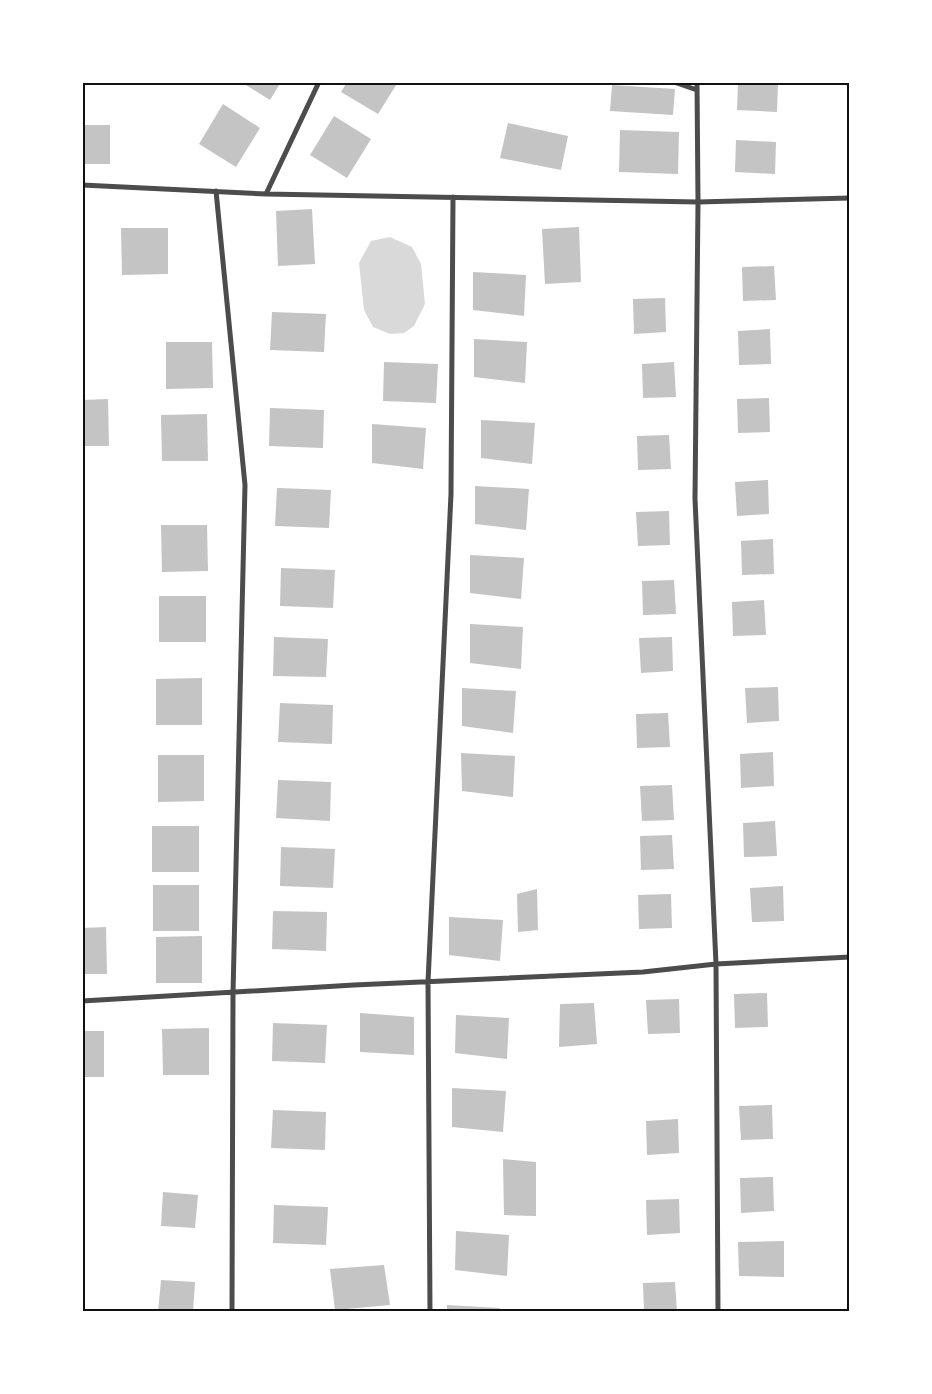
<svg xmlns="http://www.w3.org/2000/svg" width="932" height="1394" viewBox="0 0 932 1394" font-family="Commissioner,sans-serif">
  <rect width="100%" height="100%" fill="#fff"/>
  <path fill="#d9d9d9" d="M390 237 412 247 421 264 425 304 414 326 404 333 390 334 373 327 364 310 359 263 371 241Z"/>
  <path fill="#c4c4c4" d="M241 82H281L270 100Z
    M347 82H398L378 114 341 92Z
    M738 82H778L777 112 737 110Z
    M612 85 675 89 673 115 610 111Z
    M223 104 260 128 236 167 199 144Z
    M334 116 371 139 347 178 310 155Z
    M508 123 568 136 561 170 500 158Z
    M82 125H110V164H82Z
    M620 130 679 132 678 174 619 172Z
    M736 140 776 142 775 174 735 172Z
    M312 209 315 264 278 266 276 211Z
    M579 227 581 282 545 284 542 229Z
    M121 228H168V274L122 275Z
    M774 266 776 300 743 301 742 267Z
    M473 272 526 275 524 316 473 310Z
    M665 298 666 332 634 334 633 299Z
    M272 312 326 314 324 352 270 350Z
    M770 329 771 364 739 365 738 331Z
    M474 339 527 342 525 383 474 377Z
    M166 342H212L213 388 166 389Z
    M384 362 438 364 436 403 383 401Z
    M674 362 676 397 643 398 642 364Z
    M769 398 770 432 738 433 737 399Z
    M108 399 109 446H82V400Z
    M270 408 324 410 323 448 269 446Z
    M207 414 208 461H162L161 415Z
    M481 420 535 423 532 464 481 458Z
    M372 424 426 428 423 469 372 463Z
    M669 435 671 469 638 470 637 436Z
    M768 480 769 514 737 516 735 482Z
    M475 486 529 489 526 530 475 524Z
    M277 488 331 490 329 528 275 526Z
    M669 511 670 545 638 546 636 512Z
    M161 525H207L208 571 162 572Z
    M773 539 774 574 742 575 741 541Z
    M470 555 524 558 521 599 470 593Z
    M281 568 335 570 333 608 280 606Z
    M674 580 676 614 643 615 642 581Z
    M159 596H206V642H159Z
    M764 600 766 635 733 636 732 602Z
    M470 624 523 627 521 669 470 663Z
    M274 637 328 639 326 677 273 676Z
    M672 637 673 671 641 673 639 638Z
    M202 678V725H156V679Z
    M778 687 779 721 747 723 745 688Z
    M462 688 516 691 513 733 462 726Z
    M280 703 333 705 332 744 278 742Z
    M668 713 670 747 637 748 636 714Z
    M773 752 774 786 741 788 740 754Z
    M461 753 515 756 513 797 462 791Z
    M158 755H204V801L158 802Z
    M278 780 331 782 330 821 276 818Z
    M672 785 674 820 642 821 640 786Z
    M775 821 777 856 744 857 743 823Z
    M152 826H199V872H152Z
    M672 835 674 869 641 870 640 836Z
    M281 847 335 849 333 888 280 886Z
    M153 885H199V931H153Z
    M783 886 784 921 752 922 750 888Z
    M537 889 538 930 518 932 517 894Z
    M671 894 672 928 639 929 638 895Z
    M273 911 327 912 326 951 272 949Z
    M449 917 503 920 500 961 449 955Z
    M106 927 107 974H82V928Z
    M202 936V983H156V937Z
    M767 993 768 1027 735 1028 734 994Z
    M679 999 680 1033 648 1034 646 1000Z
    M594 1003 597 1044 559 1047 560 1004Z
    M360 1013 414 1017V1055L360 1052Z
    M456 1015 509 1018 507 1059 455 1053Z
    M273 1023 327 1025 325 1063 272 1061Z
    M209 1028V1075H163L162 1029Z
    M82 1031H104V1077H82Z
    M452 1088 506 1091 503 1132 452 1127Z
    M772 1105 773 1139 741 1140 739 1106Z
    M273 1110 326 1112 325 1150 271 1148Z
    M678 1119 679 1153 647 1155 646 1121Z
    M503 1159 536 1162V1216L504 1215Z
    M773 1177 774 1211 741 1213 740 1178Z
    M163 1192 198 1195 195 1228 161 1226Z
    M679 1199 680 1233 647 1235 646 1200Z
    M274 1205 328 1207 326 1245 273 1243Z
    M456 1231 509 1235 507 1276 455 1270Z
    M784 1241V1277L739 1276 738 1242Z
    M384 1265 390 1305 335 1310 330 1269Z
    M161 1280 195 1282 193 1312H158Z
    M675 1282 677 1312H644L643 1283Z
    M447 1305 500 1308V1312H447Z"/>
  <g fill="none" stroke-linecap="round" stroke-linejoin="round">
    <path stroke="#4c4c4c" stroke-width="5" d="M674 82 697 90
      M697 82 698 202 695 499 716 964 718 1312
      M82 185 266 194 698 202 850 198
      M216 191 245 485 233 993 232 1312
      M266 194 319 82
      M82 1001 354 985 643 972 716 964 850 957
      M430 1312 428 982 451 494 453 197"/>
  </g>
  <rect width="932" height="1394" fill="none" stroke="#ffffff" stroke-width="168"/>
  <rect x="84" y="84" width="764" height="1226" fill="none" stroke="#111" stroke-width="2"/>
</svg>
